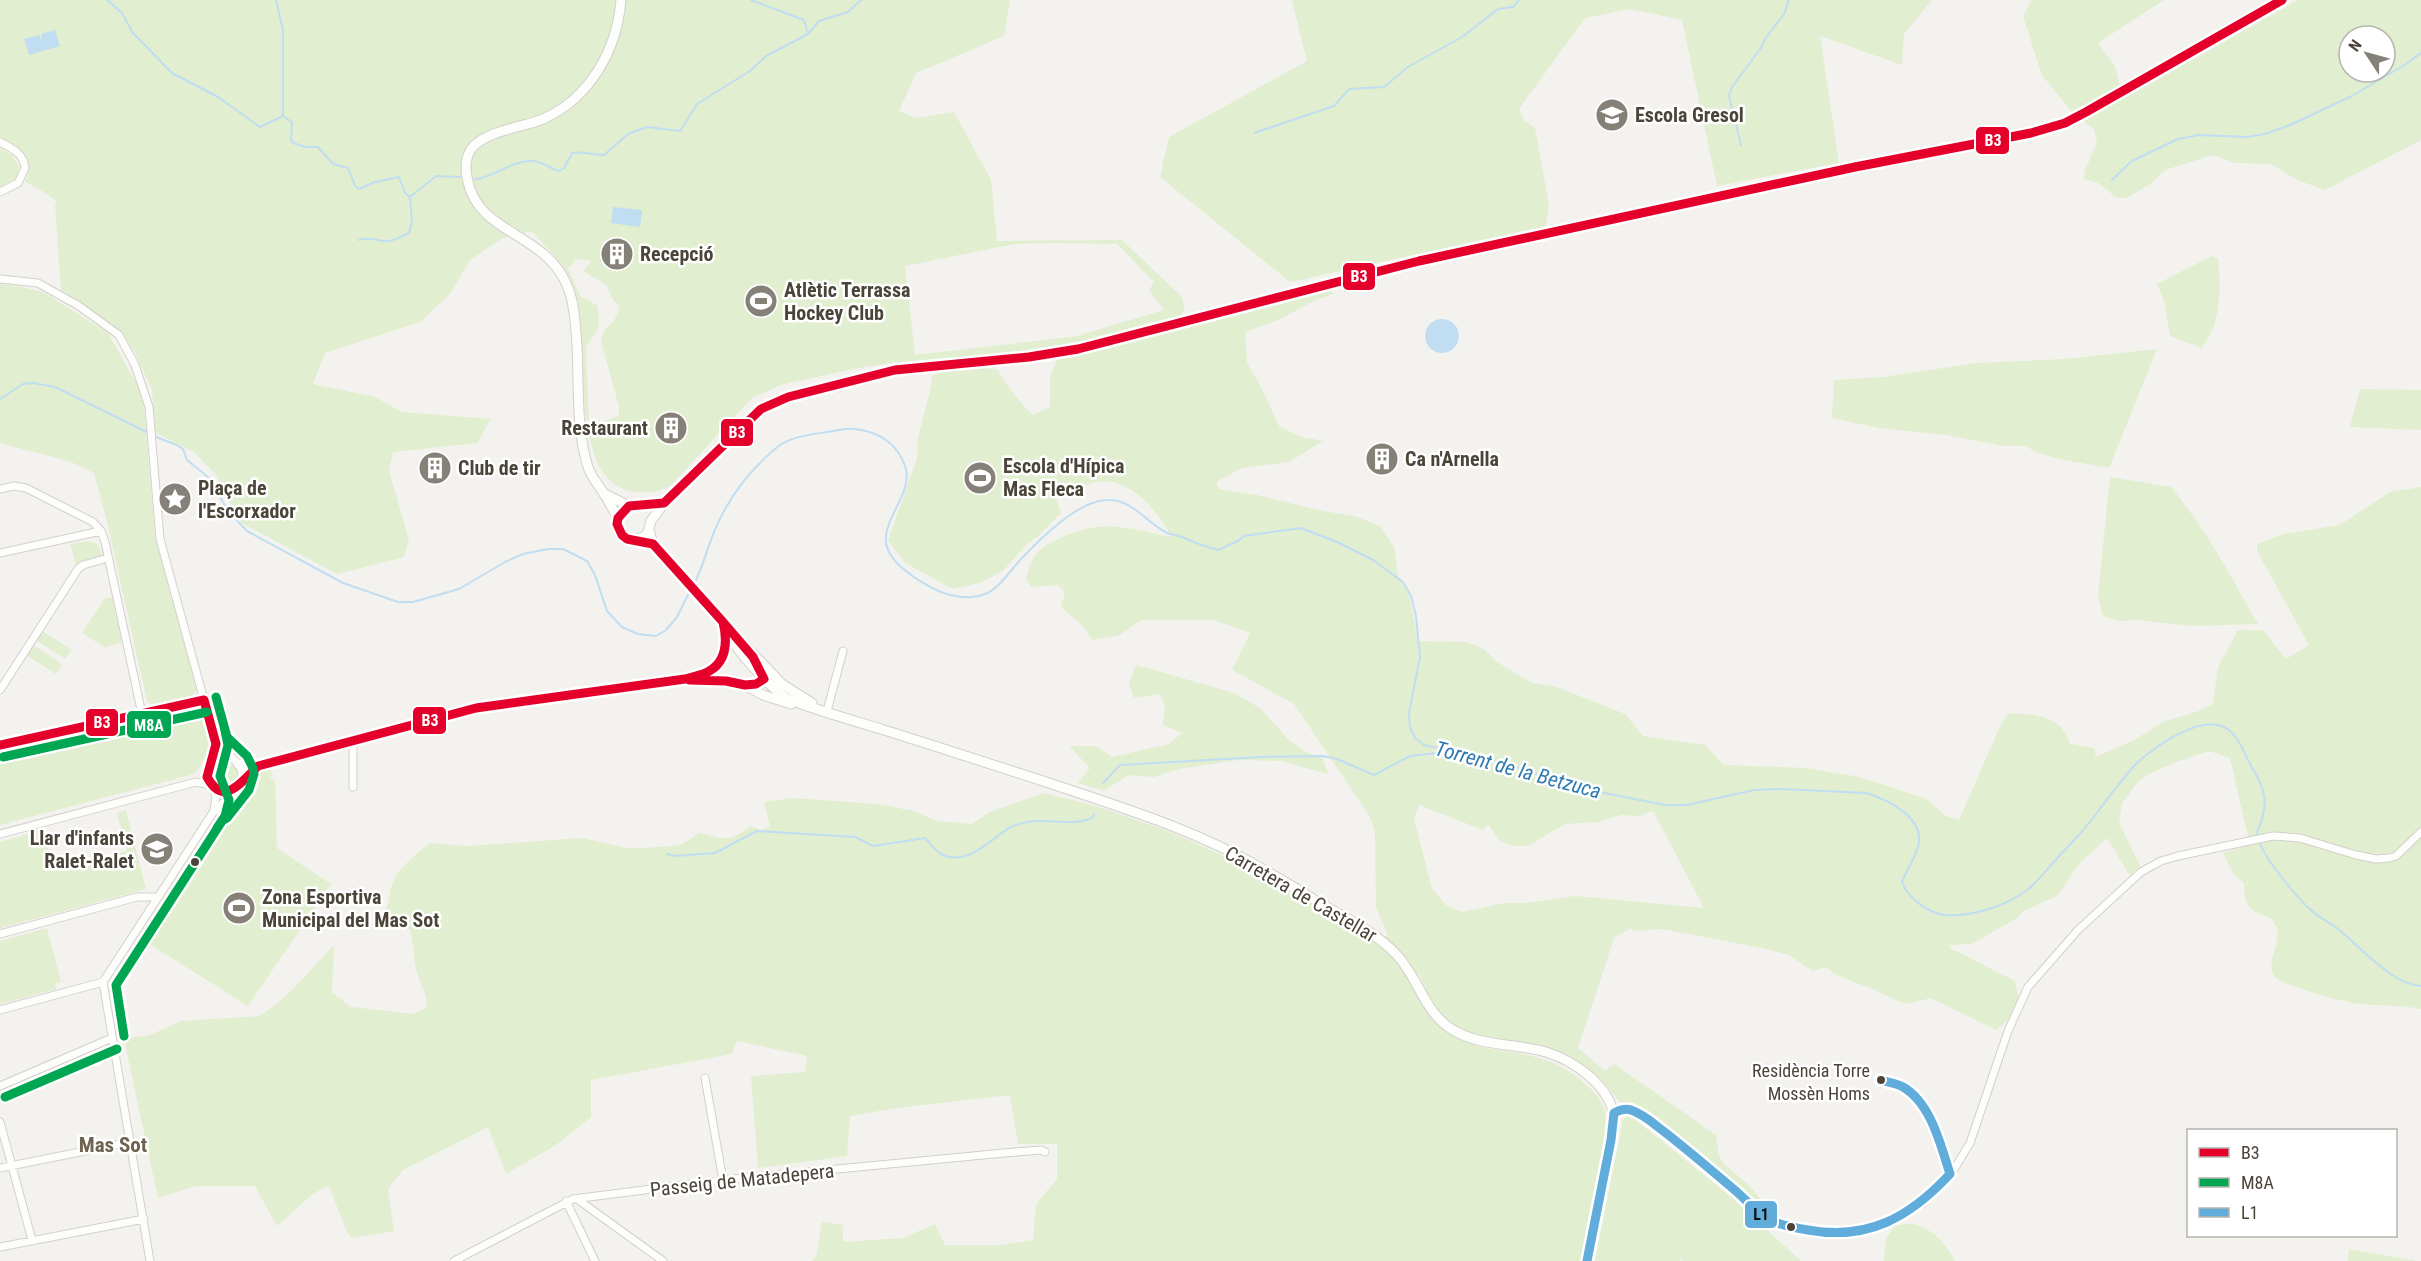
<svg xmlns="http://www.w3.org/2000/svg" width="2421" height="1261" viewBox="0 0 2421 1261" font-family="'Roboto Condensed',sans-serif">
  <rect width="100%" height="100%" fill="#f4f2ee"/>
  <path fill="#e1eecf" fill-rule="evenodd" d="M0 0H1010L1004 36 916 73 899 111 916 118 954 112 991 180 997 241 1122 240 1181 296 1185 308 1178 319 1075 345 1009 354 899 362 858 368 780 385 751 399 671 485C660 492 649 493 636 492 565 486 591 338 575 290 567 265 548 251 532 231L501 239 470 260 450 294 420 322 325 353 313 384 375 397 402 412 491 419 477 443 393 452 389 471 409 540 404 557 337 574 238 521 216 475 194 452 156 433 152 390 135 353 123 336 108 322 61 290 55 205 57 201 37 188 25 182C37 160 20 146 0 138ZM1055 243 1117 244 1154 282 1149 290 1164 310 1077 336 915 355 905 266 1014 244ZM576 259 592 261 583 271 606 285 613 300 620 306 615 319 605 330 601 341 619 407V416L589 426 586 347 599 327 598 306 580 296 568 268Z
    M1292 0H1932L1904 34 1902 65 1820 36 1839 163 1717 186 1682 20 1630 9 1585 18 1519 109 1524 120 1535 128 1549 205 1546 226 1290 282 1160 177 1169 137 1307 61Z
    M2032 0H2164L2098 43 2115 66 2119 83 2132 94 2298 0H2421V140L2325 190 2297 180 2271 164 2235 163 2213 155 2165 170 2150 184 2127 198H2117L2098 183 2084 179 2085 171 2097 142 2094 129 2070 110 2042 75 2023 16ZM2349 36H2385V72H2349Z
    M0 148 12 155 19 167 16 178 0 187Z
    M2212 256 2218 258C2221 288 2222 324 2201 348L2170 336 2164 301 2157 284Z
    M0 284 17 286 43 292 108 333 139 388 144 409 155 537 197 690 192 696 153 705 147 701 108 526 94 473 71 462 0 443Z
    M1326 287 1334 293 1310 303 1278 320 1245 332 1247 363 1260 385 1279 426 1298 436 1323 441 1289 462 1242 468 1216 482 1219 489 1257 495 1318 510 1358 517 1381 527 1394 547 1399 579 1409 594 1418 641 1467 642 1484 649 1497 662 1532 683 1557 687 1625 714 1643 736 1705 745 1724 765 1806 768 1860 777 1927 799 1946 816 1959 820 2002 722 2009 714C2033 713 2063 716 2070 744L2094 748 2096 757 2136 739 2165 721 2199 711 2213 704 2218 667 2238 630H2263L2286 659 2309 645 2257 551V544L2283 534 2340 525 2390 492 2421 487V1009C2401 1005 2381 1006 2361 1004 2349 1004 2279 984 2274 976 2265 960 2283 941 2276 926 2267 906 2244 924 2244 883L2234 875 2223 853 2250 845 2230 758 2209 751 2176 762 2149 774 2139 781 2131 791 2122 803 2119 822 2140 866 2130 876 2107 838 2079 864 2057 896 2023 911 2017 918 1972 944 1950 945V948L2015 981 2019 1001 2009 1019 1996 1030 1931 998 1908 1004 1897 1001 1877 991 1834 974 1827 967 1812 971 1789 955 1757 947 1662 929 1640 931 1629 929 1614 938 1578 1048 1605 1071 1614 1064 1716 1135 1719 1155 1723 1163 1749 1185 1773 1215 1634 1105 1623 1106 1601 1079 1574 1060 1468 1033C1438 1019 1433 1003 1419 974L1410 980C1451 1082 1522 1026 1584 1083 1592 1090 1601 1098 1604 1108 1608 1119 1604 1133 1603 1144 1599 1183 1592 1223 1582 1261H812L816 1257 822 1222 843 1225V1242L903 1238 935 1224 945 1245H1001L1033 1240 1036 1204 1057 1179V1144H1018L1010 1095 897 1108 850 1116 847 1156 758 1168 751 1076 805 1072 807 1056 737 1041 732 1054 591 1080V1117L556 1145 506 1174 488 1127 403 1170 388 1189 394 1231 351 1238 346 1230 329 1186 314 1193 277 1226 255 1186H196L158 1198 124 1039 150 1035 181 1021 259 1016C288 999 311 969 334 945L332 993 351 1007 415 1014 427 1007C428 993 419 983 416 969 413 956 414 942 410 930L381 914C395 897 386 901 392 885 397 868 417 854 430 843L469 846 582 838 627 848H647L681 845 699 833C724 838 728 844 750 826L761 830 770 826 764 802 792 798 877 804 914 811 936 821 972 824 990 812 1043 793 1096 806 1171 832 1261 873 1291 893 1378 938 1388 935 1376 908 1375 833 1370 817 1294 704 1232 670 1250 633 1214 620H1141L1120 635 1092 640 1084 627 1061 607 1065 592 1058 585 1031 587 1026 579C1028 573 1029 566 1032 561 1037 550 1046 545 1056 540 1099 518 1126 527 1171 537 1158 510 1127 473 1092 483 1072 489 1080 493 1056 488L1054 491 1061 513 1038 536 1028 543 1004 570 980 583 953 589 905 563 888 540 917 459 918 438 932 383 931 376C950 367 978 366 998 370 1002 380 1025 409 1033 415L1050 407V377L1058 357ZM1419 805 1483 830 1488 824 1501 842 1513 846H1528L1565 824 1598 822 1621 815 1638 816 1653 811 1704 908 1575 896 1525 903H1504L1462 912 1446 905 1432 888 1414 819Z
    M2157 349 2109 468 2059 459 2038 453 2025 446H2003L1946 435 1879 428 1832 418 1834 380 1883 377 1976 363 2065 359Z
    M2360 389 2421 390V430L2350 427Z
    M2110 477 2171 487C2206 529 2231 577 2258 624L2192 626 2138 620 2120 621 2103 616 2098 596Z
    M88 541 97 544 103 557 79 562 76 566 70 544Z
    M112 597 122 643 104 647 82 633 104 599Z
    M42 631 72 650 65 659 36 640Z
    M33 645 62 664 56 674 26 655Z
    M1136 665 1234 693 1260 708 1289 740 1306 752 1323 759 1328 774 1281 761 1238 760 1179 769 1154 777 1128 775 1104 791 1078 783 1090 768 1069 746H1096L1112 757 1169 744 1182 733 1163 725 1165 705 1159 694 1134 698 1129 683Z
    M197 709 202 712 211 745 198 770 194 774 0 825V753Z
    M213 775a12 12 0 1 1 24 0a12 12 0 1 1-24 0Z
    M271 769 273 776 269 778 275 782 277 848 331 884 248 1006 143 940 248 781 259 772Z
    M126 810 146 889 0 928V842L43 830 54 870 127 851 117 813Z
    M47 928 61 982 55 984 56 989 0 1004V941Z
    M1627 1116 1632 1117 1730 1196 1801 1261H1683L1681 1259 1680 1261H1595L1623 1120Z
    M1914 1224C1934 1231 1945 1242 1955 1261H1884L1886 1238 1896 1225Z
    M2349 1249 2418 1261H2348Z"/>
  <path fill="#c0ddf1" d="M55 30 60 46 29 55 24 39 39 35 42 43 41 34Z
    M613 207 642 210 640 227 611 223Z
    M1425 336a17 17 0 1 1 34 0a17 17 0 1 1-34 0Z"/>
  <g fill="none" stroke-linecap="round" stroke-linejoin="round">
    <path stroke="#c0ddf1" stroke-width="2" d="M107 0 122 13 133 33 172 73 218 97 260 127 283 116 292 122 291 139 293 143 305 147H318L333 164 348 168 355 186 359 189 375 182 399 177 405 193 410 197
      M276 0 283 30V116
      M751 0 804 20 808 34
      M1254 133 1334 106 1349 89 1384 87 1408 67 1462 37 1498 9 1513 7 1519 0
      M1741 145 1729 96 1732 87 1761 48 1765 39 1784 14 1789 0
      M475 179C496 177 511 160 533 161 544 162 550 169 559 171L564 168 572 153C578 151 596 155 604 155L628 134 647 127 680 131 697 104 750 71 766 56 808 34 819 21 848 12 861 0
      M2112 180 2132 161 2178 139 2199 135 2247 137 2265 134 2290 125 2352 96 2406 64 2421 53
      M359 240C370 236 375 241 385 241 392 242 403 236 409 233L412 222 410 197 436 176 460 177
      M0 399 23 384 33 383 55 387 161 439 177 445 183 449 187 460 208 477 229 512 247 531 343 583 398 602H413L459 589 505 562 523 554 548 549H563L587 561 595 575 607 611 622 627 638 634 656 636 666 630 677 617 690 591
      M693 586C704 566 708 543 718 523 731 494 754 465 780 445 791 437 813 434 827 432 836 431 845 428 854 429 878 431 897 443 905 466 916 494 874 525 889 552 898 570 935 593 955 596 996 603 1001 579 1024 556 1043 536 1081 499 1109 500 1133 500 1147 523 1167 533 1172 535 1179 535 1184 538 1196 543 1206 547 1218 550L1238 541 1244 536 1301 528 1337 542 1373 560 1403 582 1411 596 1416 616 1420 657 1409 713 1410 727 1415 738 1424 745 1497 761 1584 789 1665 805H1687L1754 790 1781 789 1867 793C1890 801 1926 818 1918 847 1915 859 1906 870 1902 882 1907 897 1928 913 1944 915 1970 917 2004 907 2026 891 2036 883 2045 872 2054 862 2067 847 2081 834 2093 818 2107 800 2120 781 2136 764 2154 747 2199 715 2224 727 2237 733 2244 752 2250 764 2266 790 2270 804 2257 832L2258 836
      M1103 783 1120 765 1260 757 1323 756 1337 759 1374 775 1410 756 1446 752
      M2259 841C2264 858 2298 899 2312 911 2320 918 2330 923 2338 929 2361 947 2391 984 2421 986
      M667 854 675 856 715 853 757 831 855 837 873 846 925 838C930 843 935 851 941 854 968 868 991 838 1011 827 1016 824 1023 823 1028 822 1050 818 1071 827 1092 818L1094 814"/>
    <g stroke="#d2d0cb" stroke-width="9">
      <path id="minor" d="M0 142C12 148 24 154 25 168L18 183 0 192
        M0 279 38 283 79 306 119 335 135 365 149 407 160 539 216 744 212 763
        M0 489 14 486 26 488 93 522 101 531 105 542 142 714
        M0 553 101 531
        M0 690 78 569 83 565 108 558
        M827 711 843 651
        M353 740V787
        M216 744C223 751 236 759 240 767 248 783 231 795 217 790L208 781 209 768 219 758H231
        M0 745 204 700
        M214 811 218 810 231 791
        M0 834 196 782 211 785
        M0 934 137 897H157
        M0 1010 103 982
        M705 1078 723 1180
        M0 1086 112 1038
        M1614 1113 1623 1109 1631 1110 1643 1116 1689 1151 1768 1219 1820 1234H1843L1879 1225 1922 1204 1940 1186 1956 1166 1970 1143 2008 1031 2028 987 2078 930 2141 872 2161 861 2178 856 2273 836 2300 838 2356 855 2376 859 2389 858 2396 856 2421 832
        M0 1122 32 1240
        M0 1168 130 1142
        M577 1199 663 1261
        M566 1201 595 1261
        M0 1247 144 1219
        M150 1261 103 982 214 811 216 796 213 788
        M454 1261 573 1199 723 1180 1004 1153 1041 1150 1045 1152"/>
    </g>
    <g stroke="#d2d0cb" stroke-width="11">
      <path id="tertiary" d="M605 494 629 506
        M618 518C613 510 609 501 604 494 599 485 591 477 588 467 576 429 579 385 577 345 575 322 575 300 564 279 540 233 479 232 468 182 466 174 465 163 468 155 477 131 522 128 543 119 590 98 617 50 621 0
        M649 530 653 544 726 625
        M635 540 645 536 648 532 651 521 664 503 697 473 748 421 774 402 815 389 895 370 1029 357 1078 349 1419 261 1855 167 2031 133 2065 123 2086 112 2282 0
        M640 541C635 540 630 540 626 538 613 532 614 514 626 507 630 506 656 504 664 503
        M723 622C729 644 769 687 788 699 819 711 852 720 884 730 945 749 1006 769 1067 789 1133 811 1198 832 1259 867 1281 879 1303 893 1325 906 1350 920 1376 933 1396 954 1419 978 1424 1013 1453 1030 1482 1047 1515 1043 1546 1052 1575 1061 1612 1087 1614 1119L1587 1261
        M739 639 782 684 812 703
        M693 676C716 672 728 657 727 633
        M238 764 258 766 476 708 685 679 736 683 745 685 763 695 791 704
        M241 781 258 766"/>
    </g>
    <use href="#minor" stroke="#fdfdfc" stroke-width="7"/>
    <use href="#tertiary" stroke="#fdfdfc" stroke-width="9"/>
    <g stroke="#fff" stroke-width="14">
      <path id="bus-1" d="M689 680 726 681 745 685 756 684 764 679 753 657 722 621
        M204 700 216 744 207 777C224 808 241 782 258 766L476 708 685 679C691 677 697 676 703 674 727 665 728 643 723 622L653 544 627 539 622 535 617 524 618 518 629 506 664 503 761 409 788 397 895 370 1029 357 1078 349 1419 261 1855 167 2031 133 2065 123 2086 112 2282 0
        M0 745 204 700"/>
    </g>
    <g stroke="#fff" stroke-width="14">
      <path id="bus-2" d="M3 757 207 712
        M217 828 225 816 229 800 220 776 228 745 224 726
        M124 1036 116 985 222 821 227 818 249 790 254 774 253 768 247 756 227 737 216 697
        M5 1097 117 1049"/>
    </g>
    <g stroke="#fff" stroke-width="14">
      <path id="bus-3" d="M1587 1261 1611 1140 1614 1113C1620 1110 1625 1108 1631 1110 1643 1114 1653 1123 1662 1130 1688 1150 1712 1171 1737 1192 1746 1200 1757 1213 1768 1219 1779 1225 1795 1228 1808 1230 1868 1241 1910 1217 1950 1174 1941 1146 1931 1103 1903 1087 1896 1083 1888 1082 1880 1080"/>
    </g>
    <use href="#bus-1" stroke="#e4002b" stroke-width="9"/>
    <use href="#bus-2" stroke="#00a651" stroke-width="9"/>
    <use href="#bus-3" stroke="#60addc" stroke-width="9"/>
  </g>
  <defs>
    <g id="school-disc" transform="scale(1.725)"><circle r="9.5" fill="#868178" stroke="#fff"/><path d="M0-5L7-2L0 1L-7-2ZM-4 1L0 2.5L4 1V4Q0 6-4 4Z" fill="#fff"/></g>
    <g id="building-disc" transform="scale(1.725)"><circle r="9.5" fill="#868178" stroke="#fff"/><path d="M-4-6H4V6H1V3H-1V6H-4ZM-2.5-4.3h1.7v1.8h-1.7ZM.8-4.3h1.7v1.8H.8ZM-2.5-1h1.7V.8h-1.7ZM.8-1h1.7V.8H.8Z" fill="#fff"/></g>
    <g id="stadium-disc" transform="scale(1.725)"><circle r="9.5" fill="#868178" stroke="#fff"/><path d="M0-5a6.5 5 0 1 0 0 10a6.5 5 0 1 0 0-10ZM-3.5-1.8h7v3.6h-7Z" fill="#fff"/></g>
    <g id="sight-disc" transform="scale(1.725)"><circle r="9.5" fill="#868178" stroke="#fff"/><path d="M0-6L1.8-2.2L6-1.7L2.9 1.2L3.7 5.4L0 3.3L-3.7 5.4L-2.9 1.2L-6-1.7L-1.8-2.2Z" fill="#fff"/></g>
  </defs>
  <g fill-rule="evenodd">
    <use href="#school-disc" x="1612" y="115"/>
    <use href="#building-disc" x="617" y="254"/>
    <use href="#stadium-disc" x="761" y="301"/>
    <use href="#building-disc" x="671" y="428"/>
    <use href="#building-disc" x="1382" y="459"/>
    <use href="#building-disc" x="435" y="468"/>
    <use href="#stadium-disc" x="980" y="478"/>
    <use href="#sight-disc" x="175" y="499"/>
    <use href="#school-disc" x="157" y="849"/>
    <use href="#stadium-disc" x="239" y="908"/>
  </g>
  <g fill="#4b4439" stroke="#fff" stroke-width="2">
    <circle cx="195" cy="862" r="5"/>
    <circle cx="1881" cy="1080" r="5"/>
    <circle cx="1791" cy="1227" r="5"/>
  </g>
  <g text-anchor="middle" stroke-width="5" stroke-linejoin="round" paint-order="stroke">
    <g font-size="18" fill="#4b4439" stroke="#fff" text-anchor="end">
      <text x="1870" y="1077">Residència Torre<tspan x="1870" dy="23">Mossèn Homs</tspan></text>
    </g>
    <g font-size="20" font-weight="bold" fill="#4b4439" stroke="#fff" text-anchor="start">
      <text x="1635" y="122">Escola Gresol</text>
      <text x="640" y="261">Recepció</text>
      <text x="784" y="297">Atlètic Terrassa<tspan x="784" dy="23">Hockey Club</tspan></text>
      <text x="648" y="435" text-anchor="end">Restaurant</text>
      <text x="1405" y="466">Ca n'Arnella</text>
      <text x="1003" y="473">Escola d'Hípica<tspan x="1003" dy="23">Mas Fleca</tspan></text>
      <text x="458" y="475">Club de tir</text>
      <text x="198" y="495">Plaça de<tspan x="198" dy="23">l'Escorxador</tspan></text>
      <text x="134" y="845" text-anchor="end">Llar d'infants<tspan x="134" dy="23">Ralet-Ralet</tspan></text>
      <text x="262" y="904">Zona Esportiva<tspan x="262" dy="23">Municipal del Mas Sot</tspan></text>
    </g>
    <g font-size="20" fill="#4b4439" stroke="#fff">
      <text transform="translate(1301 894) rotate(30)" y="7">Carretera de Castellar</text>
      <text transform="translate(742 1180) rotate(-6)" y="7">Passeig de Matadepera</text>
    </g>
    <g font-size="21" font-style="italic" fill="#2e7ab2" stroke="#fff">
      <text transform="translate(1518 770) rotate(15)" y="7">Torrent de la Betzuca</text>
    </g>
    <g font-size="21" font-weight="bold" fill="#6e6250" stroke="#fff">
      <text x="113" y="1152">Mas Sot</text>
    </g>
  </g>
  <g stroke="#fff" stroke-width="2">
    <rect x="1975" y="126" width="35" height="29" rx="6" fill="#e4002b"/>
    <rect x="1342" y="262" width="34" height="29" rx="6" fill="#e4002b"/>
    <rect x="720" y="418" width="34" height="29" rx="6" fill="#e4002b"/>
    <rect x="412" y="706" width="35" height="29" rx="6" fill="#e4002b"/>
    <rect x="85" y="708" width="34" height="29" rx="6" fill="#e4002b"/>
    <rect x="126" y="710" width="46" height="29" rx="6" fill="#00a651"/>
    <rect x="1744" y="1200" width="34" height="29" rx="6" fill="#60addc"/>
  </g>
  <g font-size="16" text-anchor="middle" font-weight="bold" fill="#fff">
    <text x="1993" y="146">B3</text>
    <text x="1359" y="282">B3</text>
    <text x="737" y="438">B3</text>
    <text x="430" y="726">B3</text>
    <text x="102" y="728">B3</text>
    <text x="149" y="731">M8A</text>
  </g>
  <g font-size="16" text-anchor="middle" font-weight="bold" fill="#111">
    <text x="1761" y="1220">L1</text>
  </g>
  <rect x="2187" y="1129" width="210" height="108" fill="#ffffff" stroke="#b7b4b0" stroke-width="1.5"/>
  <rect x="2199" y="1148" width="30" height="9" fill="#e4002b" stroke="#b7b4b0" stroke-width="1.5"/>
  <text x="2241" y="1159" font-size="18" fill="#4b4439">B3</text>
  <rect x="2199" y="1178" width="30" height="9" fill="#00a651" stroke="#b7b4b0" stroke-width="1.5"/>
  <text x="2241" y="1189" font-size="18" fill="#4b4439">M8A</text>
  <rect x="2199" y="1208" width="30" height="9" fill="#60addc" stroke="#b7b4b0" stroke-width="1.5"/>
  <text x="2241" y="1219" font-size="18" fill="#4b4439">L1</text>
  <g transform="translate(2367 54) rotate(306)"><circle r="28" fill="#ffffff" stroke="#b7b4b0" stroke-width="1.5"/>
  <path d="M0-4.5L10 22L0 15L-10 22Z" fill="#868178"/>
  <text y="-9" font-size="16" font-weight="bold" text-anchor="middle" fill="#4b4439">N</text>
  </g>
</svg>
